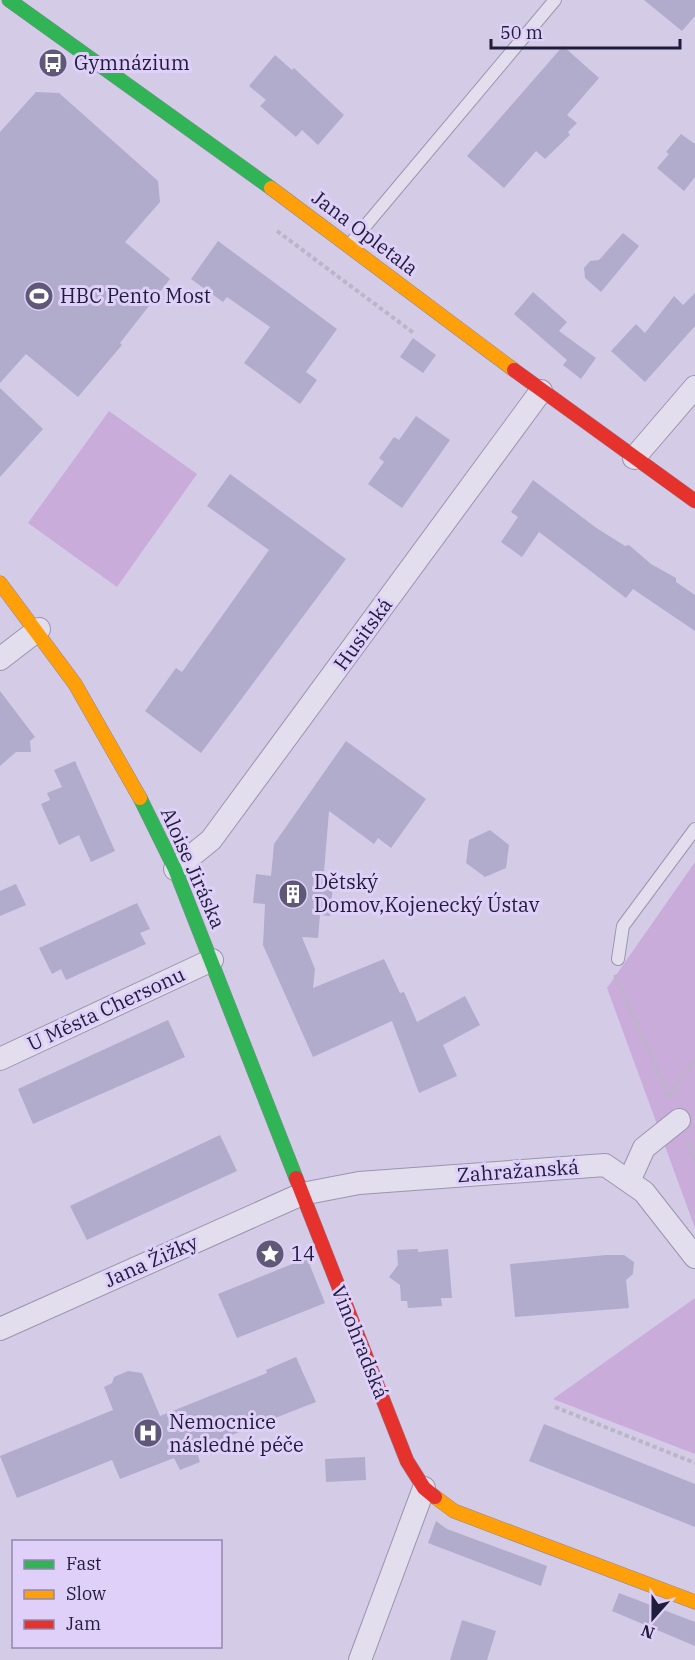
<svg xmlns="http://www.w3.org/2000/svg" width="695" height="1660" viewBox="0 0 695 1660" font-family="'IBM Plex Serif',serif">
  <rect width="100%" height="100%" fill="#d4cbe7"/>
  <path fill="#caacdb" d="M109 411 197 474 117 587 28 523Z
    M695 862V1228L607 988Z
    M695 1298V1454L553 1399Z"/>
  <path fill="#b1accb" d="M644 0H695V16L682 31Z
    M563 46 599 78 567 115 577 123 568 132 570 135 545 159 536 151 504 188 467 156Z
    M275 55 292 70 294 68 344 115 318 145 302 130 296 137 260 106 266 100 249 86Z
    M36 92 59 93 158 181 160 202 125 242 170 279 120 343 122 345 78 397 26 354 0 383V132Z
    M681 134 695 144V177L684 191 657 168 669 154 666 152Z
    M623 233 639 246 601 292 585 278 584 268 590 261 599 260Z
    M218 241 337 329 306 372 317 380 300 404 244 363 270 327 227 297 223 302 191 279Z
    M533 292 567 322 559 331 596 358 581 379 563 365 567 360 514 314Z
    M695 293V326L645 382 611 351 636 324 645 333 674 296 683 305Z
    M413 338 436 355 423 373 400 357Z
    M0 388 43 429 0 477Z
    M416 416 450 440 402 508 368 484 384 462 379 458 394 437 399 440Z
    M230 474 346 559 201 753 145 711 176 668 182 672 269 550 207 506Z
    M533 480 595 527 625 546 629 545 651 564 676 578V582L695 595V631L633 589 626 598 539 532 522 557 501 542 518 517 511 512Z
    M0 691 35 737 30 741 31 752H16L0 766Z
    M346 741 426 799 391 848 378 838 374 844 329 811 323 884 333 885 330 916 320 915 318 938 302 937 315 969 313 988 384 959 400 993 404 992 417 1022 465 996 480 1025 443 1045 457 1076 419 1093 392 1021 313 1057 263 945 265 904 253 903 256 874 271 876 274 844Z
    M75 761 115 851 91 862 79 835 59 845 41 804 50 800 47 793 62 787 54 770Z
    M490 830 509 845 506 868 485 877 466 863 469 840Z
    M16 884 26 905 0 916V891Z
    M137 903 150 929 140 933 146 944 66 980 61 969 52 974 39 948Z
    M168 1020 185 1057 33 1124 18 1089Z
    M220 1135 237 1171 87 1240 70 1206Z
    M418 1249V1252L448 1249 452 1298H441L442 1306 408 1308 407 1301H401L400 1285 389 1277 398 1265 397 1250Z
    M606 1255H624L634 1262 633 1274 626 1280 629 1308 515 1317 510 1264Z
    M307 1258 325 1303 237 1338 218 1294Z
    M296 1357 316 1402 196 1449 200 1462 180 1470 174 1458 120 1479 112 1460 17 1498 0 1456 113 1410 104 1387 112 1383 114 1377 128 1371 142 1373 160 1416 267 1373 266 1370Z
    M544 1424 695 1484V1527L529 1461Z
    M365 1457 366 1480 326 1482 325 1459Z
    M436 1521 447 1529 547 1566 541 1586 428 1543Z
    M619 1593 695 1622V1646L612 1611Z
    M462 1620 496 1631 487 1660H450Z"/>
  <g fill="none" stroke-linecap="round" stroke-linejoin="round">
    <g stroke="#9a95ac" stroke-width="14">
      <path id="lane" d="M351 243 555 0
        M618 959 623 926 695 829"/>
    </g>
    <g stroke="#9a95ac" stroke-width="24">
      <path id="street" d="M634 458 695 387
        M0 659 39 629
        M175 869 211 840 541 391
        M0 1059 212 960
        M630 1179 644 1148 679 1120
        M0 1329 302 1194 359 1183 605 1165 644 1192 695 1257
        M360 1660 424 1488"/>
    </g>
    <g stroke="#8a859b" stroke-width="15">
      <path id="fast" d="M9 0 271 188
        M140 798 175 869 296 1178"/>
    </g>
    <g stroke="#8a859b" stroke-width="15">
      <path id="slow" d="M271 188 514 370
        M0 583 75 684 140 798
        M435 1497 454 1511 695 1602"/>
    </g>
    <g stroke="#8a859b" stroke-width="15">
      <path id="jam" d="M514 370 695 501
        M296 1178 407 1461 424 1488 435 1497"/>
    </g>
    <path stroke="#bab5c7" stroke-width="4" stroke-dasharray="4.5 3" stroke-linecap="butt" d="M277 231 415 334
      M615 975 670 1099
      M669 1095 695 1060
      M688 1142 695 1161
      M555 1407 695 1463"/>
    <use href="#lane" stroke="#e3deee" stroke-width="12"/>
    <use href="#street" stroke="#e3deee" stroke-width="22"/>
    <use href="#fast" stroke="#30b455" stroke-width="14"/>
    <use href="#slow" stroke="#ff9f0a" stroke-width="14"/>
    <use href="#jam" stroke="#e5322d" stroke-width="14"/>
  </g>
  <defs>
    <g id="bus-disc" transform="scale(1.5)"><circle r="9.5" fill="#5f5977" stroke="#dfd0f9"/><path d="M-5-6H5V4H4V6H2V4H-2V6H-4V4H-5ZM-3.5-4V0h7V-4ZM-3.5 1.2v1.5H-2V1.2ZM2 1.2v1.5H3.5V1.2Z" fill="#fff"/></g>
    <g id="stadium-disc" transform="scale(1.5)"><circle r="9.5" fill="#5f5977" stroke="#dfd0f9"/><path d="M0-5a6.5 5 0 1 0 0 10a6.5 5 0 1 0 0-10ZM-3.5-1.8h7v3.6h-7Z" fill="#fff"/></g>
    <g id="building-disc" transform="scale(1.5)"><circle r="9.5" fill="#5f5977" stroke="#dfd0f9"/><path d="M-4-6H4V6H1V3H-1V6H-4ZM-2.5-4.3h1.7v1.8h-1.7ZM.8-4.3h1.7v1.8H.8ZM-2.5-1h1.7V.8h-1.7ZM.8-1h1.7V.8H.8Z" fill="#fff"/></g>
    <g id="sight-disc" transform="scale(1.5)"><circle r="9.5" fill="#5f5977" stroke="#dfd0f9"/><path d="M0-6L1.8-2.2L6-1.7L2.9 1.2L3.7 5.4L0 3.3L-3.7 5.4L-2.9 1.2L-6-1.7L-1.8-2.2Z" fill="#fff"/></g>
    <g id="hospital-disc" transform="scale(1.5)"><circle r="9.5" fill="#5f5977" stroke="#dfd0f9"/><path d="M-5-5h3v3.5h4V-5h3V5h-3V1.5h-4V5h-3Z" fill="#fff"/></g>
  </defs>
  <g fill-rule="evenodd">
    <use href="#bus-disc" x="53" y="63"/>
    <use href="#stadium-disc" x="39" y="296"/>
    <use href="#building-disc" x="293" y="894"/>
    <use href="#sight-disc" x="270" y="1254"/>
    <use href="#hospital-disc" x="148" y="1433"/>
  </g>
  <g text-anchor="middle" stroke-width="6" stroke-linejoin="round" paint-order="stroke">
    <g font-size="20" fill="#201c3b" stroke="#dfd0f9" text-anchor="start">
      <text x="74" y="70">Gymnázium</text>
      <text x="60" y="303">HBC Pento Most</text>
      <text x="314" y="889">Dětský<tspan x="314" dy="23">Domov,Kojenecký Ústav</tspan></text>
      <text x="291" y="1261">14</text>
      <text x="169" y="1429">Nemocnice<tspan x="169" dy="23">následné péče</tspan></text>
    </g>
    <g font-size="20" fill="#201c3b" stroke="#dfd0f9">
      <text transform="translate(365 233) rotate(37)" y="7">Jana Opletala</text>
      <text transform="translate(363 634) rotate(-54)" y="7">Husitská</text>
      <text transform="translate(193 868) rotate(66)" y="7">Aloise Jiráska</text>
      <text transform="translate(106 1009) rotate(-25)" y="7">U Města Chersonu</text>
      <text transform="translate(518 1171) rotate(-4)" y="7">Zahražanská</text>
      <text transform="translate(151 1261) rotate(-24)" y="7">Jana Žižky</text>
      <text transform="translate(360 1342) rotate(68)" y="7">Vinohradská</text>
    </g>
  </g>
  <rect x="12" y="1540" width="210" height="108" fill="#dfd0f9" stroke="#9388ad" stroke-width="1.5"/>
  <rect x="24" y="1560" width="30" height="9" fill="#30b455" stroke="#9388ad" stroke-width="1.5"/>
  <text x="66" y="1570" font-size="18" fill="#201c3b">Fast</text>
  <rect x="24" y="1590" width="30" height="9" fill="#ff9f0a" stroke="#9388ad" stroke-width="1.5"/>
  <text x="66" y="1600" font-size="18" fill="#201c3b">Slow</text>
  <rect x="24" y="1620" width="30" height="9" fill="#e5322d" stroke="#9388ad" stroke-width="1.5"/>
  <text x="66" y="1630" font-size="18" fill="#201c3b">Jam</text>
  <g transform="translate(653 1618) rotate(201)" stroke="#dfd0f9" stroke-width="4.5" paint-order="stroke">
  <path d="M0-4.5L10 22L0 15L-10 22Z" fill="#201c3b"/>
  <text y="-9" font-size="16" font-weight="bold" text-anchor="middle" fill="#201c3b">N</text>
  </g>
  <path d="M491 39v9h189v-9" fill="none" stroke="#201c3b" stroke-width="3"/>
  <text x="500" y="39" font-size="18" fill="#201c3b" stroke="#dfd0f9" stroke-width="4.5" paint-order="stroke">50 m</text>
</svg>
